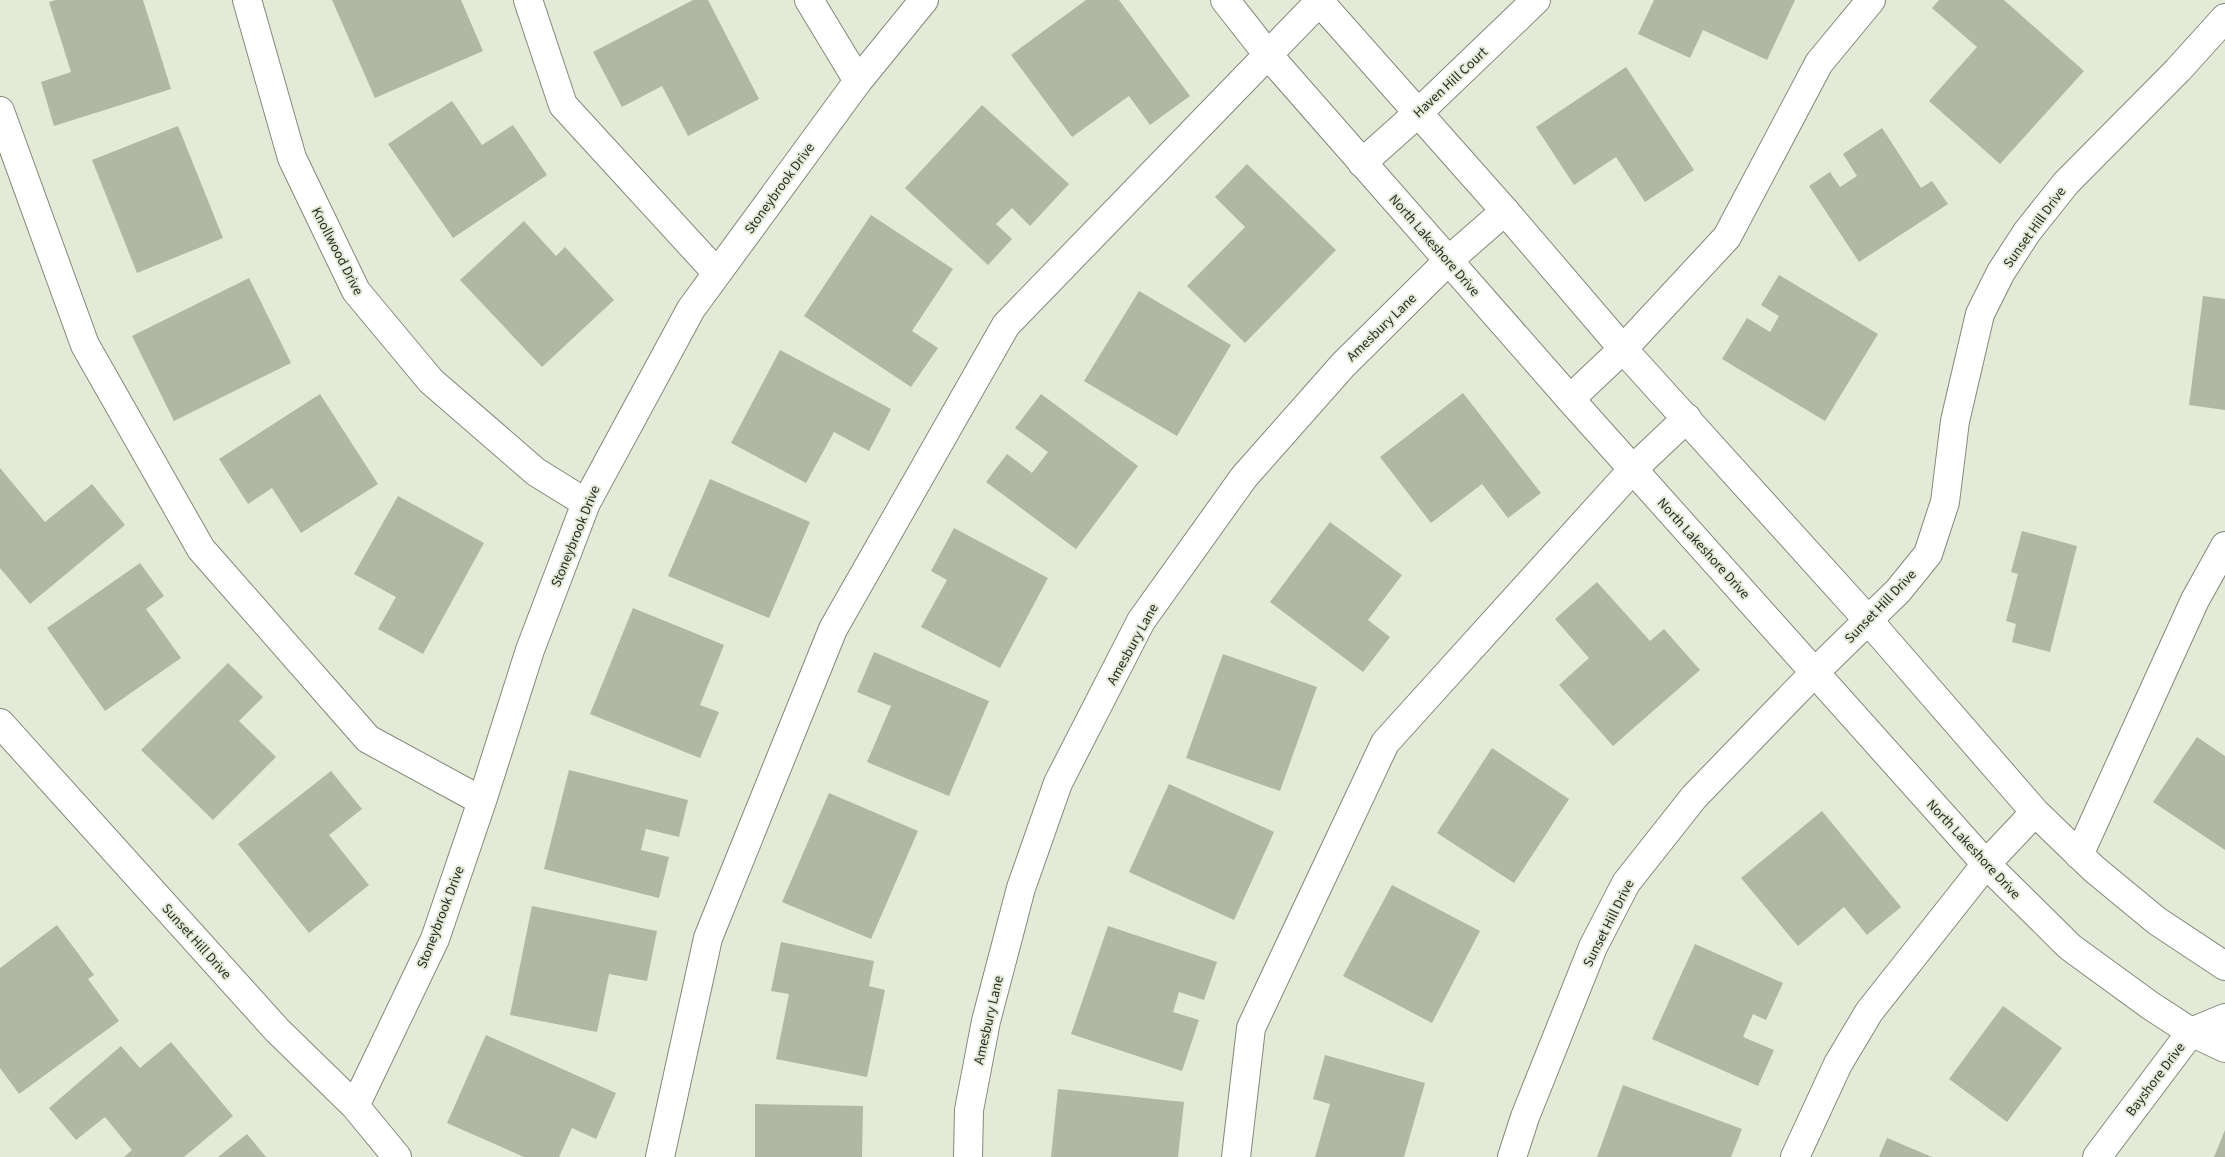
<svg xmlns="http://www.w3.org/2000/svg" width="2225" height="1157" viewBox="0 0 2225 1157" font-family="'Source Sans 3',sans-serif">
  <rect width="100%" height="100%" fill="#e3ead7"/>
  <path fill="#b1b7a5" d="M56 0H143L171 89 54 126 41 82 71 72 49 2Z
    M332 0H461L483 51 375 98Z
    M693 0H708L759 99 688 136 662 86 622 107 593 52Z
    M1086 0H1119L1190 96 1150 125 1129 96 1072 137 1011 55Z
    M1654 0H1795L1767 60 1703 30 1690 58 1638 34Z
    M1939 0H2004L2084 71 2000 164 1929 101 1977 47 1932 8Z
    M1626 67 1694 170 1645 202 1616 157 1574 185 1536 127Z
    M452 101 482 145 513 125 547 175 453 238 388 144Z
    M982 105 1069 184 1030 226 1012 208 996 224 1012 239 988 265 905 188Z
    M178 126 223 238 137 273 92 160Z
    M1882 128 1921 188 1932 181 1948 204 1859 262 1809 186 1830 172 1840 187 1857 176 1843 154Z
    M1247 164 1336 250 1245 343 1187 286 1245 227 1215 197Z
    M871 215 953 269 912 331 938 348 911 387 804 316Z
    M524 221 556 256 565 247 614 300 542 367 460 280Z
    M1779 275 1878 334 1825 421 1722 359 1747 318 1770 332 1779 316 1761 305Z
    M249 278 291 363 174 421 132 336Z
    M1139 291 1231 345 1177 436 1084 381Z
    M2203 296 2225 299V410L2189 405Z
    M780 350 891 409 869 451 834 432 806 483 731 443Z
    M1463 393 1541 493 1508 518 1482 484 1431 523 1380 457Z
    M320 394 378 484 301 533 272 488 248 504 219 459Z
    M1041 394 1138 466 1076 549 986 482 1007 454 1032 473 1048 452 1015 428Z
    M0 468 45 522 92 484 125 525 30 604 0 568Z
    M710 479 810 522 769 618 668 576Z
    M398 496 484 543 423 654 378 629 396 597 354 574Z
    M1330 522 1402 575 1368 620 1390 637 1363 672 1270 602Z
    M954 528 1048 578 1000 668 921 627 947 580 931 571Z
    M2022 531 2077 546 2050 652 2012 642 2016 624 2006 621 2018 574 2011 572Z
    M140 563 164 596 146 609 181 658 105 711 47 628Z
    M1597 582 1650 641 1664 629 1700 670 1613 746 1559 685 1589 658 1555 619Z
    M633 608 724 645 700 705 719 712 700 758 590 714Z
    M874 652 989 701 949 796 867 762 891 706 857 692Z
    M1223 654 1317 687 1280 791 1186 758Z
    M228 663 263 697 239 721 276 757 213 820 141 750Z
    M2197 737 2225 756V850L2153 802Z
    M1492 748 1569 799 1514 883 1437 833Z
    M569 770 688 800 679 837 646 829 641 850 669 857 659 898 544 869Z
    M331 771 362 809 329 835 369 885 309 933 238 844Z
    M1169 784 1274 832 1234 920 1129 872Z
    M829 793 918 831 871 939 782 902Z
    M1822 811 1901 907 1867 935 1844 907 1798 946 1741 878Z
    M1392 885 1480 931 1432 1023 1343 976Z
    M532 906 657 931 647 981 609 974 597 1032 510 1015Z
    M57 925 94 975 88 979 119 1021 19 1094 0 1068V968Z
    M1108 926 1217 962 1204 1000 1179 992 1173 1012 1199 1020 1182 1071 1071 1034Z
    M781 942 874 961 869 986 885 990 867 1077 776 1059 789 994 771 991Z
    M1695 944 1783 983 1766 1020 1753 1014 1743 1037 1774 1050 1758 1086 1652 1039Z
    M2003 1006 2062 1048 2007 1122 1949 1079Z
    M486 1035 616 1093 596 1139 572 1128 559 1157H524L447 1123Z
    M171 1042 233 1116 184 1157H124L132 1150 105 1117 76 1140 49 1108 121 1046 140 1068Z
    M1325 1055 1425 1083 1404 1157H1315L1330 1104 1313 1099Z
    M1623 1085 1742 1129 1731 1157H1597Z
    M1058 1089 1184 1102 1178 1157H1051Z
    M755 1104 863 1106 862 1157H755Z
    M2225 1130V1157H2214Z
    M247 1134 266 1157H218Z
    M1887 1138 1932 1157H1879Z"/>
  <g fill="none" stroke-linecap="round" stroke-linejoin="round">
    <g stroke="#848979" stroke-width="30">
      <path id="minor" d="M247 0 292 158 356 291 431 381 536 472 586 503
        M528 0 563 105 717 273
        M809 0 858 81
        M0 111 85 345 201 549 368 739 482 801
        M1362 163 1418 113 1536 0
        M1570 399 1623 349 1727 237 1819 63 1871 0
        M0 723 277 1030 355 1106 397 1157
        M2079 855 2195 600 2225 546
        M355 1106 435 939 482 801 530 650 586 503 691 309 858 81 924 0
        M660 1157 708 938 833 629 1006 325 1319 2
        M968 1157 969 1110 986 1021 1021 888 1058 783 1141 621 1244 477 1343 365 1449 260 1505 211
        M1236 1157 1251 1028 1385 743 1633 469 1687 418
        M1512 1157 1525 1117 1593 947 1626 883 1694 797 1815 672 1898 591 1928 554 1945 502 1955 421 1980 314 2001 272 2027 232 2066 183 2178 70 2225 18
        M1795 1157 1838 1064 1869 1012 1986 864
        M2097 1157 2191 1032 2225 1018"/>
    </g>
    <g stroke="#848979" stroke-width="30">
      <path id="major" d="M1225 0 1269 56 1570 399 1986 864 2070 947 2151 1006 2191 1032 2225 1048
        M1318 0 1505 211 1623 349 1868 620 2035 812 2094 869 2157 921 2225 966
        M1986 864 2035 812"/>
    </g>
    <use href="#minor" stroke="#fff" stroke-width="28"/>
    <use href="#major" stroke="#fff" stroke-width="28"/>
  </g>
  <g text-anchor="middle" stroke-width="4" stroke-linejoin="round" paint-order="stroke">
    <g font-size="14" fill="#292c25" stroke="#e3ead7">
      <text transform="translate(1450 82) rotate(-43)" y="5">Haven Hill Court</text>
      <text transform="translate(779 188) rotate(-54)" y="5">Stoneybrook Drive</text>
      <text transform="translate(2034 227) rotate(-54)" y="5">Sunset Hill Drive</text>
      <text transform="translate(1435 245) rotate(49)" y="5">North Lakeshore Drive</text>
      <text transform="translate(338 251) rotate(63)" y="5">Knollwood Drive</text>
      <text transform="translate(1381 327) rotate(-44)" y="5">Amesbury Lane</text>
      <text transform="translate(575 536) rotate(-68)" y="5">Stoneybrook Drive</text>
      <text transform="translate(1704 548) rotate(48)" y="5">North Lakeshore Drive</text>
      <text transform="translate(1880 606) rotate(-46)" y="5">Sunset Hill Drive</text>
      <text transform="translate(1132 644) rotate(-61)" y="5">Amesbury Lane</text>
      <text transform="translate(1974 849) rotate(47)" y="5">North Lakeshore Drive</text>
      <text transform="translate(440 917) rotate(-69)" y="5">Stoneybrook Drive</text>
      <text transform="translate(1608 923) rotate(-63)" y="5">Sunset Hill Drive</text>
      <text transform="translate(197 941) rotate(48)" y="5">Sunset Hill Drive</text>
      <text transform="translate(988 1020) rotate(-77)" y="5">Amesbury Lane</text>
      <text transform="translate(2155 1079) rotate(-53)" y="5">Bayshore Drive</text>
    </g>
  </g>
</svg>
